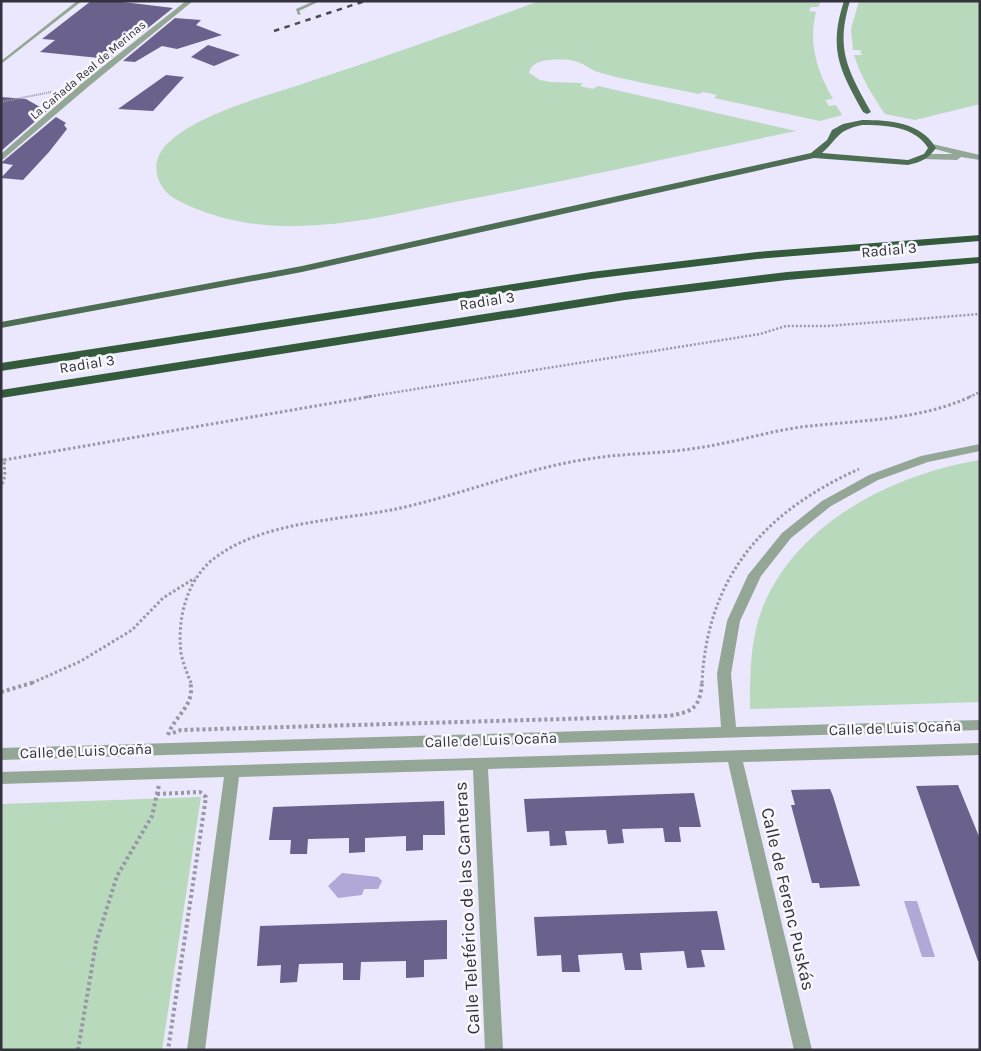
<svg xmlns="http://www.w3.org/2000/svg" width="981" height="1051" viewBox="0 0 981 1051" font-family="Karla,sans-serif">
  <rect width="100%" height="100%" fill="#ebe7fc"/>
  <path fill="#b8d9bc" d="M539 1H821L818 7H811L809 11 816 12C808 44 817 71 833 99L825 100 829 106 836 105 842 115 820 121 714 98 717 95 703 92 699 94C666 87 633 82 601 73 589 70 584 62 570 60 558 59 531 58 529 73L540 80 550 82 583 83 580 86 593 89 598 86 796 131C685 154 576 179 465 200 417 209 368 222 318 225 269 229 223 223 179 201 155 190 148 161 168 143 202 111 275 94 320 78 393 54 466 28 539 1Z
    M859 1H980V104L915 120 885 114C872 95 861 77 854 55H862L860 50H853L851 29Z
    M980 460V702L750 709C750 673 750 638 764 604 800 521 894 474 980 460Z
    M201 797 162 1050H1V804Z"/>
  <path fill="#b1a8d7" d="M342 873 378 877 382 881 378 889H364L362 895 338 898 328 886Z
    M904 901H917L935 957H922Z"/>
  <path fill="#6a618c" d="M91 1H115L173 8 109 59 40 52 55 40 42 39Z
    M175 18 201 20 196 25 222 35 177 49 162 46 135 62 123 61Z
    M208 45 240 55 214 66 191 57Z
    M166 75 184 77 153 111 118 109Z
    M1 97 26 99 47 111 1 151Z
    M56 117 66 123 64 125 67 129 49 152 23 180 1 178 13 165 1 163Z
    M958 785 980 839V961H978L916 786Z
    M830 789 833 796 860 886 820 888 819 883H812L791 805H795L791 790Z
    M694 793 701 827H679L681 842H665L663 828 622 829 624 843 608 844 606 830 565 831 567 845 550 846 549 831 527 832 524 799Z
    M444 801 445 835H423V850L406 851V836L365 838V852L349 853V838L308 839 307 854H290L291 840H269L273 807Z
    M717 911 725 950H701L705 967 687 968 684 951 640 953 642 970H625L622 953 578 955 580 972H562L561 955 537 956 534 917Z
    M447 920V959L424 960V977L406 978V961L361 962 360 980H343V963L299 964 297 982 280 983 281 965 257 966 260 926Z"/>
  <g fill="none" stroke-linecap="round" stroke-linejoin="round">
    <path stroke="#9996a6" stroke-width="2" stroke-dasharray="1 1" stroke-linecap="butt" d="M1 102 61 90"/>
    <path stroke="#9996a6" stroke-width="2.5" stroke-dasharray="2 2" stroke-linecap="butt" d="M366 397 760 334 786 326H828L980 314
      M969 397 980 392"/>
    <path stroke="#9996a6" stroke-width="3" stroke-dasharray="2.5 2.5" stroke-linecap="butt" d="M1 460H4L5 476 1 487
      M4 460 373 396
      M32 683 81 661 132 630 163 598 195 578
      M191 683C187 673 183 663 181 653 177 620 186 582 212 560 261 521 337 521 396 509 461 495 522 469 588 459 624 453 661 454 697 448 732 443 766 432 801 427 859 420 918 421 972 396
      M702 683C707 576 764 512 859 469"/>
    <path stroke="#9996a6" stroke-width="4" stroke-dasharray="3 3" stroke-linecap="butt" d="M1 692 35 682
      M173 733 181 730 668 716C693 712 700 708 702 682
      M168 735C175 715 196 705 190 682
      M157 794 200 792 206 797 168 1050
      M78 1050 96 943 117 876 152 816 159 785"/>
    <path fill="#94a797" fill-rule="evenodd" d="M77 1H82L1 64V61Z
      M314 1H320L299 11 301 14 298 15 296 9Z"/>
    <path fill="#94a797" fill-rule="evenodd" d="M186 1H193L89 86 1 161V154L83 82Z
      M980 444V451L928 462 878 480 831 506 791 538 761 576 740 621 731 674 736 727 980 720V730L1 760V748L721 727 717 674 727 621 748 575 782 533 822 501 869 475 921 456Z
      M980 743V755L743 762 812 1050H794L728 762 488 769 503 1050H485L473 770 239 777 205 1050H187L224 777 1 784V772Z"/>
    <path fill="#94a797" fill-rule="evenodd" d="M928 143 980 155V160L961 157 957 160 921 159 920 157 924 154H953L928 147Z"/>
    <path fill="#4d6e53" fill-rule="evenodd" d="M844 1H850C835 50 848 70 871 112L867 114 863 112C840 70 828 50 844 1Z
      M862 120C889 120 921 122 936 148 928 159 921 162 908 165L814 158 302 272 1 328V322L302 266 811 153 827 140 832 130 843 124ZM862 125C885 125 915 126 928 148L924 154 908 160 822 153C839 138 837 130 862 125Z"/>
    <path fill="#335a3b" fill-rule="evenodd" d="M980 235V241L757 259 591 279 1 371V363L591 272 757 252Z
      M980 257V263L787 280 625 300 1 398V390L625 292 787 272Z"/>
    <path stroke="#4c4a55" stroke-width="2.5" stroke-dasharray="5.5 5.5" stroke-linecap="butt" d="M274 31 365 1"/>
  </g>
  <g text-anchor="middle" stroke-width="5" stroke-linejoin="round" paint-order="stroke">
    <g font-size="12" fill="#33313b" stroke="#f8f7fc">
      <text transform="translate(88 70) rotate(-40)" y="4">La Cañada Real de Merinas</text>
    </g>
    <g font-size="15" fill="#33313b" stroke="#f8f7fc">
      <text transform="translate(889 250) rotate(-5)" y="5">Radial 3</text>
      <text transform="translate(487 301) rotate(-9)" y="5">Radial 3</text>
      <text transform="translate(87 364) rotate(-9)" y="5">Radial 3</text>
      <text transform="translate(895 728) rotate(-2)" y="5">Calle de Luis Ocaña</text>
      <text transform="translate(491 740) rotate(-2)" y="5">Calle de Luis Ocaña</text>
      <text transform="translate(86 751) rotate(-2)" y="5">Calle de Luis Ocaña</text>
    </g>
    <g font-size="18" fill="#33313b" stroke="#f8f7fc">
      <text transform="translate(788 899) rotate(77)" y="6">Calle de Ferenc Puskás</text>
      <text transform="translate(467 908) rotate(-93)" y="6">Calle Teleférico de las Canteras</text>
    </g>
  </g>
  <rect width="981" height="1051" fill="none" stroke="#33313b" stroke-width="5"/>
</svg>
